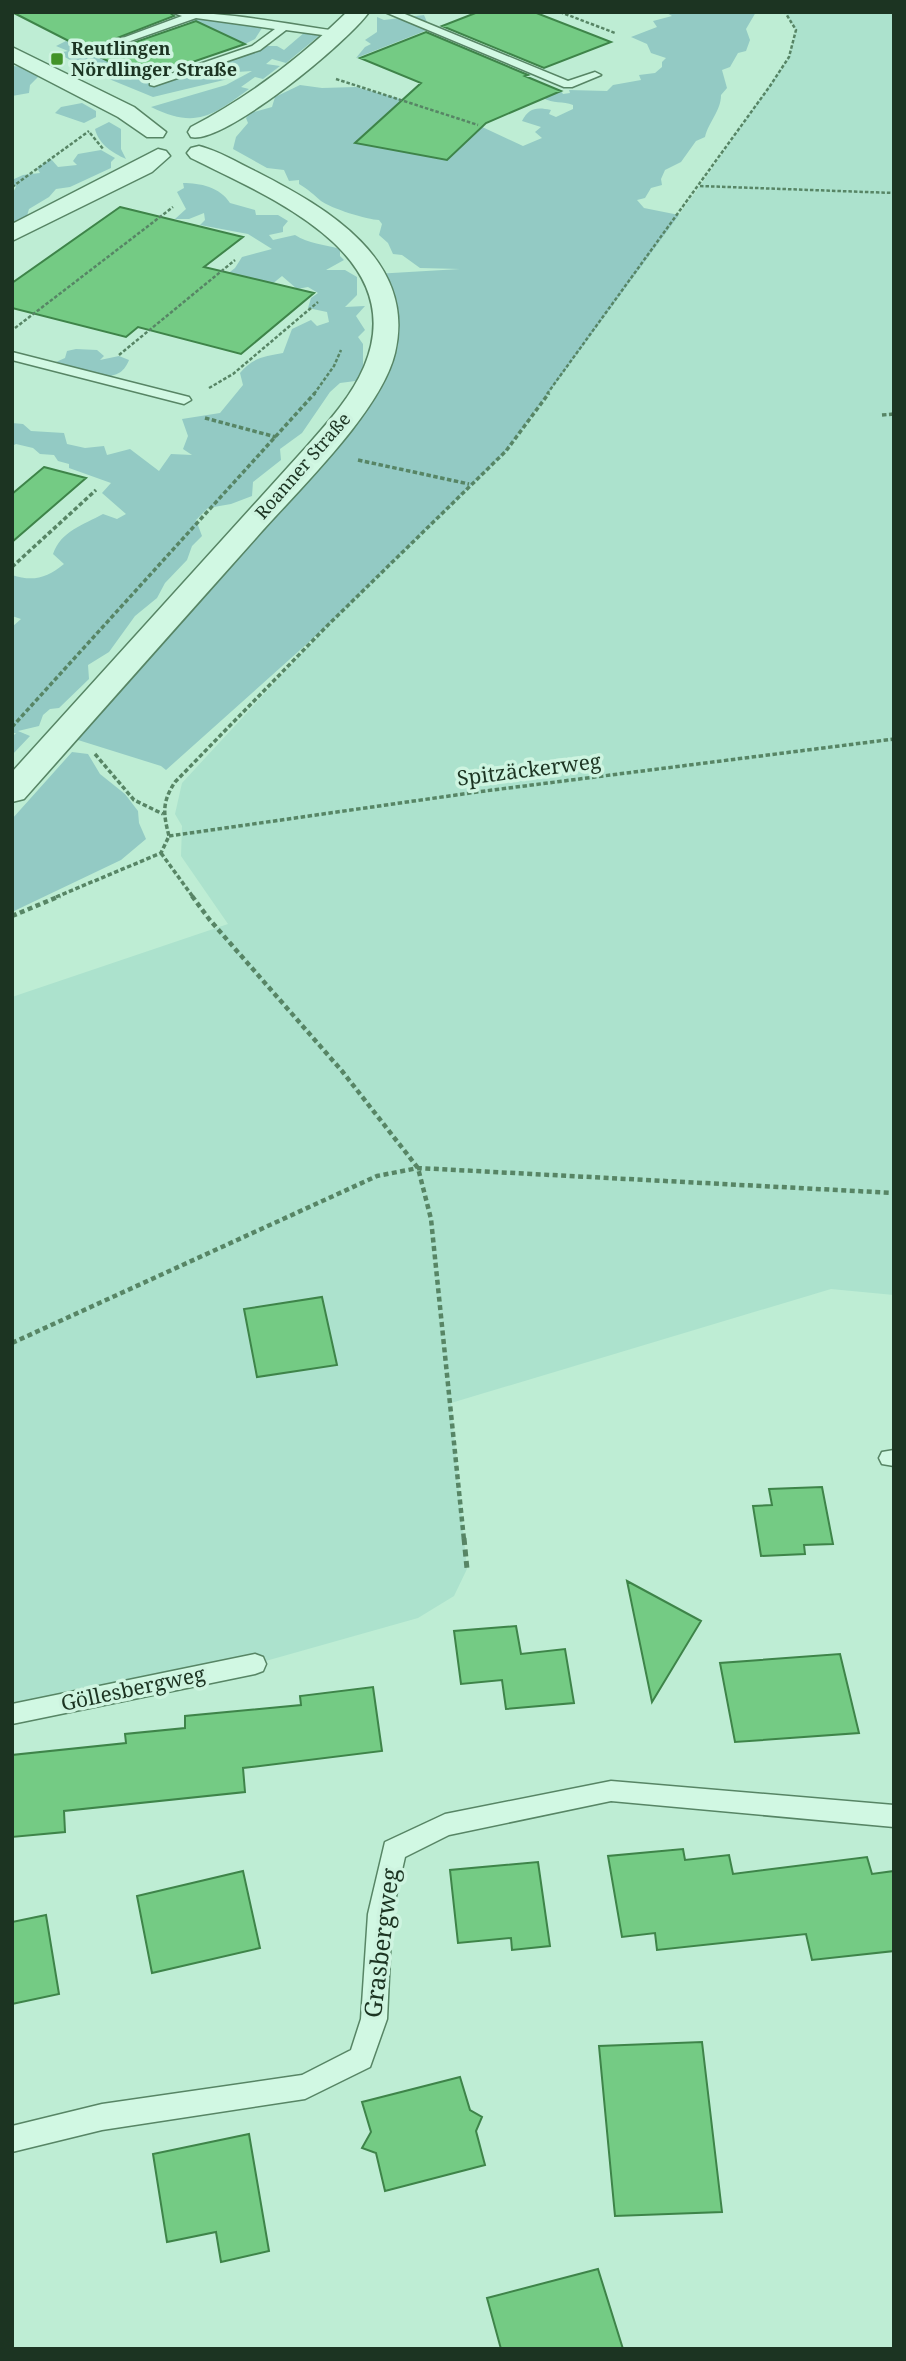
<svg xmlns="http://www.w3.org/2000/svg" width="906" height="2361" viewBox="0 0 906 2361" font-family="'Noto Serif',serif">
  <rect width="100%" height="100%" fill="#beedd4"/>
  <path fill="#ace2cd" d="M785 12H894V1295L831 1289 451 1403 467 1569 454 1596 418 1618 255 1664 12 1714V997L228 924 181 856 182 826 175 814 182 783 328 625 506 450 700 186 789 57 796 30Z"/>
  <path fill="#93cac4" d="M665 12H756L746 29 750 40 746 51 738 53 730 67 722 70 727 88 721 95C721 111 709 121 705 137L696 141 681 162 665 170 661 179 662 185 651 188 645 198 637 200 644 208 679 215 506 451 328 625 166 770 161 766 62 735 374 373 375 274 460 269 420 268 402 255 393 254 388 243 379 235 382 224 379 220C368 220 330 208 321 201 314 195 308 189 299 184V180L289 181 284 170 267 168 233 149 236 137 248 123 246 118 250 113 272 107 275 97 300 85 322 88 356 87 415 103 478 125 523 146 542 138 535 132 541 127 522 121C529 108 536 107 551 110L549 114 556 117 573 109V105C563 101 553 104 543 98L561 91 563 94 570 93 569 90 607 91 613 85 641 80 639 75 655 73 662 67V62L666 58 651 53 647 44 631 37 657 27 653 21 672 16Z
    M424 15 430 29 356 58 365 47 371 44 365 40 377 32V17L384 20Z
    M195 18C217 23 242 19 262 28L255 39 245 44 216 30 189 23Z
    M305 32 320 35 286 63 272 59 266 64 280 66 263 79 255 77 241 87 249 89C212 116 196 129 151 107L226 85 252 71 237 72 224 80 153 97 109 79 128 72C166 91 190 73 228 63 239 54 256 56 264 46H277L284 50Z
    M66 41 82 48H91L90 52H104L119 65C100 73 78 66 58 53L68 51 56 46Z
    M12 66 28 67 40 75 30 85 29 93 12 96Z
    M82 103 96 111V117L84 123 55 113 61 107Z
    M109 122 121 129V149L126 159C113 153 99 145 95 129Z
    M101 150 115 158 111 162V168L70 187 56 189 49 197 29 209 26 219 12 224V194L16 187 12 180 23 175 40 173 37 168 51 159 58 167 77 165 73 161 78 154Z
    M183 183C200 183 220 187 230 203L255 210 256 215H278L288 221 283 227V232L269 235 273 240 295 235C309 244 323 244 340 249V256L344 260 326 270H345L357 277V295L345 307 365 306 356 316 365 330 358 337 363 344V380L340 383 330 392 302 433 280 449 281 460 253 482 252 496 231 504 208 508 196 520 202 536 192 546 187 560 165 583 157 598 135 616 109 652 88 665 89 679 59 708 50 709 43 715 39 726 18 731 30 736 12 755V737L16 733H12V627L21 619 12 616V575C33 582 47 578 64 564L53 554C61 531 83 525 103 514L117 519 126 514 102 493 111 483 69 468V464L58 461 54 455 40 454 33 448 16 444 12 446V423L23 424 31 431 64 433 67 444 85 448 104 446 107 455 130 449 159 471 171 454 192 455 183 449 188 436 182 419 220 413 243 385 240 373C252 358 265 356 283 353L292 329 311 320 317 326 329 322 327 312 308 308 311 298 318 293 308 287 297 289 282 276 271 285 221 279 235 268 242 257 272 249 248 234 200 225 205 220 204 213 189 219H175L186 209 177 192 184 188Z
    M76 349 97 350 104 356 100 360 119 356 129 360C124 372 119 374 107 377L96 372 68 376 59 368 56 362 65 358 67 351Z
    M72 752 88 754 100 774 125 794 138 811 139 823 146 839 121 860 12 912V819Z"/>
  <path fill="#74cb84" stroke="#3e8449" stroke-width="2" d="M12 12H169L174 16 91 48 92 52 101 54 196 21 245 44 143 79Z
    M478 12H534L611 42 544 68 442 26Z
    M426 32 528 75 525 76 561 91 486 123 447 160 355 143 421 83 360 58Z
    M120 207 243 237 204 267 314 293 241 354 138 327 126 337 12 308V283Z
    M44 467 86 478 12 542V494Z
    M322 1297 337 1365 257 1377 244 1309Z
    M822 1487 833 1544 804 1545 805 1554 761 1556 753 1506 772 1505 769 1489Z
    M627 1581 701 1621 652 1702Z
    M516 1626 521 1654 565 1649 574 1703 506 1709 502 1680 461 1684 454 1631Z
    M840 1654 859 1733 735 1742 720 1663Z
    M373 1687 382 1751 243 1768 245 1792 64 1811 65 1832 12 1837V1755L126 1743 125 1734 185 1728V1716L301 1705 300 1696Z
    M683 1849 685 1860 729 1855 733 1874 867 1857 872 1874 894 1871V1951L812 1960 806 1934 657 1950 655 1933 622 1937 608 1856Z
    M538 1862 550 1946 512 1950 511 1938 458 1943 450 1870Z
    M243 1871 260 1948 152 1973 137 1896Z
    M46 1915 59 1994 12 2004V1922Z
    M702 2042 722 2212 615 2216 599 2046Z
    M460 2077 470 2110 482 2117 476 2131 485 2165 385 2191 376 2153 362 2148 371 2132 362 2102Z
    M249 2134 269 2251 221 2262 216 2232 167 2242 153 2154Z
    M598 2269 623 2349H501L487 2298Z"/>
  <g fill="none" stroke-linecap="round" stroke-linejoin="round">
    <g stroke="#578565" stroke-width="3">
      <path id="service" d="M171 12C227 12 282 23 337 31L342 34 337 37 286 30 260 50 154 86 150 85V81L252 46 275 29 196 18 102 51 93 49 182 16Z
        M385 12H400L568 81 595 72 601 75 572 87H564Z
        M12 352 189 397 191 400 184 404 12 360Z
        M894 1450V1466L882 1464 879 1458 882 1452Z
        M255 1654 263 1657 266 1664 263 1671 255 1674 12 1724V1704Z
        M611 1781 894 1805V1827L611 1801 449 1835 405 1857 392 1914 387 2019 370 2067 305 2099 102 2130 12 2152V2126L102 2104 302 2075 351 2050 361 2019 368 1914 385 1842 445 1814Z"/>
    </g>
    <g stroke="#578565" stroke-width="3">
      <path id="minor" d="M347 12H369C349 41 224 145 191 137L188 132 191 127C249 97 300 58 347 12Z
        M12 47 134 107 166 132 163 137H147L118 117 12 62Z
        M158 149 166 151 170 156 152 172 12 241V224Z"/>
    </g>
    <g stroke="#578565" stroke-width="3">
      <path id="tertiary" d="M199 146C219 151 238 163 257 172 327 208 417 260 395 353 381 412 296 492 256 538 178 625 101 712 24 799L12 802V772L308 445C329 421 351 397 364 367 412 254 269 197 191 158L187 153 191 148Z"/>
    </g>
    <path stroke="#578565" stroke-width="2.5" stroke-dasharray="3.5 2" stroke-linecap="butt" d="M560 12 615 33
      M336 79 478 125
      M90 133 104 150
      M700 186 894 193
      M12 187 89 131
      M15 328 173 207
      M119 355 235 260
      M209 388 233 374 318 302
      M314 394 334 366 341 350
      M547 394 770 86 789 57 796 30 785 12"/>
    <path stroke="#578565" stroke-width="3.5" stroke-dasharray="4.5 2.5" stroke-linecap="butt" d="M882 415 894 414
      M205 418 276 437
      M358 460 469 484
      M12 567 96 490
      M12 727 315 393
      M95 754 134 800 163 814
      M169 836 477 792 894 739
      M161 853 193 897
      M56 897 161 853 169 836C163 813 162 802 175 782L328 625 506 451 549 393"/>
    <path stroke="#578565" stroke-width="4.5" stroke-dasharray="5 3.5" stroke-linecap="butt" d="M192 896 209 919 342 1071 418 1168 431 1219 464 1540
      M12 916 60 896
      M12 1343 377 1176 418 1168 894 1193"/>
    <path stroke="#578565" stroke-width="5" stroke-dasharray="7 4.5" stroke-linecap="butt" d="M464 1538 467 1569"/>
    <use href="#service" fill="#d1f8e3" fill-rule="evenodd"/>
    <use href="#minor" fill="#d1f8e3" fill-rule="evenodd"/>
    <use href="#tertiary" fill="#d1f8e3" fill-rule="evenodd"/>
  </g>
  <rect fill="#429328" stroke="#cef4e0" stroke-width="2.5" x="50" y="52" width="14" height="14" rx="3.5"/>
  <g text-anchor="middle" stroke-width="7" stroke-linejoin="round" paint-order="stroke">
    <g font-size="18" font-weight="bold" fill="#1c3422" stroke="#cef4e0" text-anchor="start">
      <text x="71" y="55">Reutlingen<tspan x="71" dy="21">Nördlinger Straße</tspan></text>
    </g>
    <g font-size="18" fill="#1c3422" stroke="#cef4e0">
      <text transform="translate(303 466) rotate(-49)" y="6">Roanner Straße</text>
    </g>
    <g font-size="21" fill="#1c3422" stroke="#cef4e0">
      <text transform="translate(529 770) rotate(-7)" y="7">Spitzäckerweg</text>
      <text transform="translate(133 1689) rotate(-12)" y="7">Göllesbergweg</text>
    </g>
    <g font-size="24" fill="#1c3422" stroke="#cef4e0">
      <text transform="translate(382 1943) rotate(-83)" y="8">Grasbergweg</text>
    </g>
  </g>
  <rect width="906" height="2361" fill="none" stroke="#1c3422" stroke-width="28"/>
</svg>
